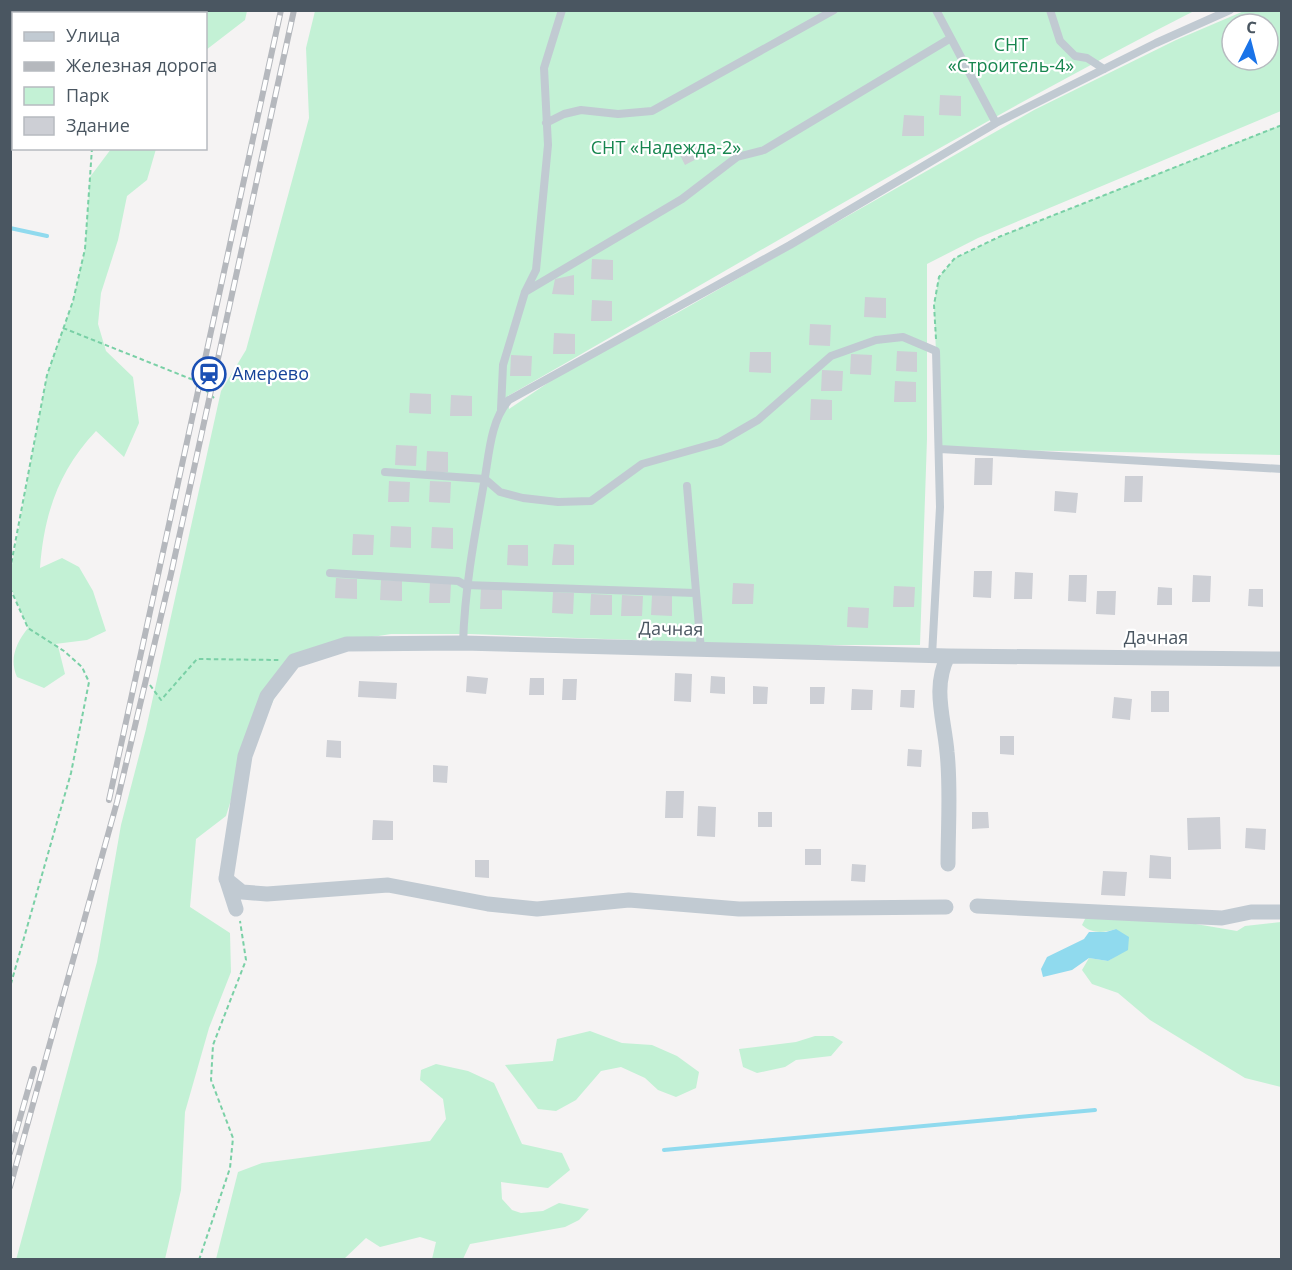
<svg xmlns="http://www.w3.org/2000/svg" width="1292" height="1270" viewBox="0 0 1292 1270" font-family="'Open Sans',sans-serif">
  <rect width="100%" height="100%" fill="#f5f3f3"/>
  <path fill="#c3f1d5" fill-rule="evenodd" d="M105 10H247V11L245 20 206 50V14L104 13Z
    M315 11H1194C961 130 736 266 508 396L509 409 579 362 677 313 1034 110 1176 40 1244 11H1281V111L978 238 927 264V439L920 645H773L470 634H391L334 643 287 671 239 774 226 816 196 839 190 907 230 933 231 972 209 1028 185 1112 181 1190 165 1259 16 1260 97 962 121 825 146 729 221 391 246 350 309 118 306 48ZM1232 24H1268V60H1232Z
    M1281 125V455L940 449 934 305 939 277 955 258 1001 236Z
    M111 149H156L147 180 127 196 118 240 101 293 98 324 106 351 133 377 139 423 124 457 96 431C58 471 44 515 40 568L62 558 79 567 93 591 106 631 87 640 55 644 58 646 65 674 44 688 17 677C9 659 16 643 28 628L11 588V570L47 375 73 301 85 249 90 177Z
    M1086 917 1184 922 1237 931 1245 926 1281 922V1087L1245 1078 1150 1020 1118 993 1092 984 1082 970 1089 958 1108 961 1116 956V929C1103 933 1092 934 1082 925Z
    M590 1031 622 1043 652 1045 677 1056 699 1072 696 1088 676 1097 658 1090 645 1078 621 1067 601 1071 576 1100 556 1111 538 1109 505 1065 553 1061 557 1039Z
    M815 1036H833L843 1042 831 1056 796 1060 785 1067 757 1073 743 1067 739 1049 796 1042Z
    M436 1064 468 1071 494 1083 522 1144 562 1153 570 1170 548 1188 501 1182 502 1199 512 1210 521 1213 543 1211 559 1203 589 1209 579 1220 565 1227 470 1244 463 1259H432L436 1242 420 1237 380 1247 366 1238 344 1259H216L238 1172 262 1163 430 1141 446 1119 443 1099 420 1080 421 1070Z"/>
  <path fill="#90daee" d="M1116 929 1129 937 1128 950 1108 961 1089 958 1072 970 1043 977 1041 969 1047 957 1084 939 1089 932H1106Z"/>
  <g fill="none" stroke-linecap="round" stroke-linejoin="round">
    <path stroke="#90daee" stroke-width="4" d="M10 228 47 236
      M664 1150 1095 1110"/>
  </g>
  <path fill="#cdcfd5" d="M940 95 961 96V116L939 115Z
    M904 115 924 116V136H902Z
    M697 142 704 155 685 165 678 151Z
    M592 259 613 260V280L591 279Z
    M574 275V295L552 294 555 279Z
    M865 297 886 298V318L864 317Z
    M592 300 612 301V321H591Z
    M810 324 831 325 830 346 809 345Z
    M554 333 575 334V354H553Z
    M897 351 917 352V372L896 371Z
    M750 352H771V373L749 372Z
    M851 354 872 355 871 375 850 374Z
    M511 355 532 356 531 376H510Z
    M822 370 843 371 842 391H821Z
    M895 381 916 382V402H894Z
    M410 393 431 394V414L409 413Z
    M451 395 472 396V416H450Z
    M811 399 832 400V420H810Z
    M396 445 417 446 416 466 395 465Z
    M427 451 448 452V472H426Z
    M975 458H993L992 485H974Z
    M1125 476H1143L1142 502H1124Z
    M389 481 410 482 409 502H388Z
    M430 481 451 482 450 503 429 502Z
    M1055 491 1078 493 1076 513 1054 511Z
    M391 526 411 527V548L390 547Z
    M432 527 453 528V549L431 548Z
    M353 534 374 535 373 555H352Z
    M554 544 574 545V565H552Z
    M508 545H528V566L507 565Z
    M974 571H992L991 598 973 597Z
    M1015 572 1033 573 1032 599H1014Z
    M1069 575H1087L1086 602 1068 601Z
    M1193 575 1211 576 1210 602H1192Z
    M336 578 357 579V599L335 598Z
    M381 580 402 581V601L380 600Z
    M430 582 451 583 450 603H429Z
    M733 583 754 584 753 604H732Z
    M894 586 915 587 914 607H893Z
    M1158 587 1172 588V605H1157Z
    M481 588 502 589V609H480Z
    M1249 589H1263V607L1248 606Z
    M1097 591H1116L1115 615 1096 614Z
    M553 592 574 593 573 614 552 613Z
    M591 594 612 595V615H590Z
    M622 595 643 596 642 616H621Z
    M652 595 672 596V616L651 615Z
    M848 607 869 608 868 628 847 627Z
    M675 673 692 674 691 702 674 701Z
    M467 676 488 678 486 694 466 692Z
    M711 676 725 677V694L710 693Z
    M530 678H544V695H529Z
    M563 679H577L576 700H562Z
    M359 681 397 683 396 699 358 697Z
    M753 686 768 687 767 704H753Z
    M810 687H825L824 704H810Z
    M852 689 873 690 872 710H851Z
    M901 690H915L914 708 900 707Z
    M1151 691H1169V712H1151Z
    M1114 697 1132 699 1130 720 1112 718Z
    M1000 736H1014V755L1000 754Z
    M327 740 341 741V758L326 757Z
    M908 749 922 750 921 767 907 766Z
    M433 765 448 766 447 783 433 782Z
    M666 791H684L683 818H665Z
    M698 806 716 807 715 837 697 836Z
    M758 812H772V827H758Z
    M972 812H988L989 828 972 829Z
    M1220 817 1221 849 1188 850 1187 818Z
    M373 820 393 821V840H372Z
    M1246 828 1266 829 1265 850 1245 848Z
    M805 849H821V865H805Z
    M1150 855 1171 857V879L1149 878Z
    M475 860H489V878L475 877Z
    M852 864 866 865 865 882 851 881Z
    M1103 871 1127 872 1125 896 1101 895Z"/>
  <g fill="none" stroke-linecap="round" stroke-linejoin="round">
    <path stroke="#7ad0a6" stroke-width="2" stroke-dasharray="4.5 3" stroke-linecap="butt" d="M104 14 105 10
      M63 328 196 381 214 398
      M936 339 934 305 939 277 955 258 1001 236 1282 125
      M10 570 47 375 73 301 85 249 92 148
      M10 588 28 628 64 651 82 667 89 682 71 773 10 987
      M150 685 161 700 197 659 279 660
      M199 1260 230 1168 233 1138 211 1080 213 1045 246 960 240 921"/>
    <path stroke="#c1cad2" stroke-width="8" d="M936 10 996 123
      M1050 10 1060 41 1075 56 1087 58 1104 69
      M546 123 564 114 581 110 618 114 652 111 834 10
      M525 292 682 199 737 157 764 150 951 38
      M501 409 503 365 525 292 536 270 548 145 544 68 562 10
      M940 449 1282 469
      M385 472 485 479 500 492 523 498 558 502 591 501 642 464 720 442 758 420 831 356 876 340 903 337 936 351 940 507 932 656
      M687 486 701 650
      M330 573 458 581 465 585 695 593
      M463 643C465 587 474 539 484 483 489 456 490 421 509 400L790 245 996 123 1156 43 1230 10"/>
    <path stroke="#c1cad2" stroke-width="15" d="M948 656C932 688 944 718 947 752 951 788 948 827 948 864
      M226 878 236 909
      M977 906 1222 918 1251 912H1282
      M946 907 739 909 629 900 537 909 488 904 388 885 267 894 242 892 226 879 245 756 267 696 294 661 347 644 463 643 948 656 1282 659"/>
    <g stroke="#b5b8bd" stroke-width="6">
      <path id="rail" d="M109 800 281 10
        M10 1153 34 1069
        M10 1187 117 802 171 574 294 10"/>
    </g>
    <use href="#rail" stroke="#fff" stroke-width="4" stroke-dasharray="11" stroke-linecap="butt"/>
  </g>
  <defs>
    <g id="station-ring" transform="scale(1.725)"><circle r="9.5" fill="#fff" stroke="#1a4fb4" stroke-width="1.5"/><path d="M-3-6H3Q5-6 5-4V2Q5 4 3 4L4.5 6H3L1.5 4h-3L-3 6H-4.5L-3 4Q-5 4-5 2V-4Q-5-6-3-6ZM-3.5-4v3h7v-3ZM-3.5 1v1.5H-2V1ZM2 1v1.5H3.5V1Z" fill="#1a4fb4"/></g>
  </defs>
  <g fill-rule="evenodd">
    <use href="#station-ring" x="209" y="374"/>
  </g>
  <g text-anchor="middle" stroke-width="4.5" stroke-linejoin="round" paint-order="stroke">
    <g font-size="18" fill="#17864f" stroke="#fff">
      <text x="1011" y="51">СНТ<tspan x="1011" dy="21">«Строитель-4»</tspan></text>
      <text x="666" y="154">СНТ «Надежда-2»</text>
    </g>
    <g font-size="18" fill="#164399" stroke="#fff" text-anchor="start">
      <text x="232" y="380">Амерево</text>
    </g>
    <g font-size="18" fill="#4a5661" stroke="#fff">
      <text transform="translate(671 629) rotate(1)" y="6">Дачная</text>
      <text x="1156" y="644">Дачная</text>
    </g>
  </g>
  <rect width="1292" height="1270" fill="none" stroke="#4a5661" stroke-width="24"/>
  <rect x="12" y="12" width="195" height="138" fill="#ffffff" stroke="#b7bbc0" stroke-width="1.5"/>
  <rect x="24" y="32" width="30" height="9" fill="#c1cad2" stroke="#b7bbc0" stroke-width="1.5"/>
  <text x="66" y="42" font-size="18" fill="#4a5661">Улица</text>
  <rect x="24" y="62" width="30" height="9" fill="#b5b8bd" stroke="#b7bbc0" stroke-width="1.5"/>
  <text x="66" y="72" font-size="18" fill="#4a5661">Железная дорога</text>
  <rect x="24" y="87" width="30" height="18" fill="#c3f1d5" stroke="#b7bbc0" stroke-width="1.5"/>
  <text x="66" y="102" font-size="18" fill="#4a5661">Парк</text>
  <rect x="24" y="117" width="30" height="18" fill="#cdcfd5" stroke="#b7bbc0" stroke-width="1.5"/>
  <text x="66" y="132" font-size="18" fill="#4a5661">Здание</text>
  <g transform="translate(1250 42) rotate(6)"><circle r="28" fill="#ffffff" stroke="#b7bbc0" stroke-width="1.5"/>
  <path d="M0-4.5L10 22L0 15L-10 22Z" fill="#1a73e8"/>
  <text y="-9" font-size="16" font-weight="bold" text-anchor="middle" fill="#4a5661">С</text>
  </g>
</svg>
